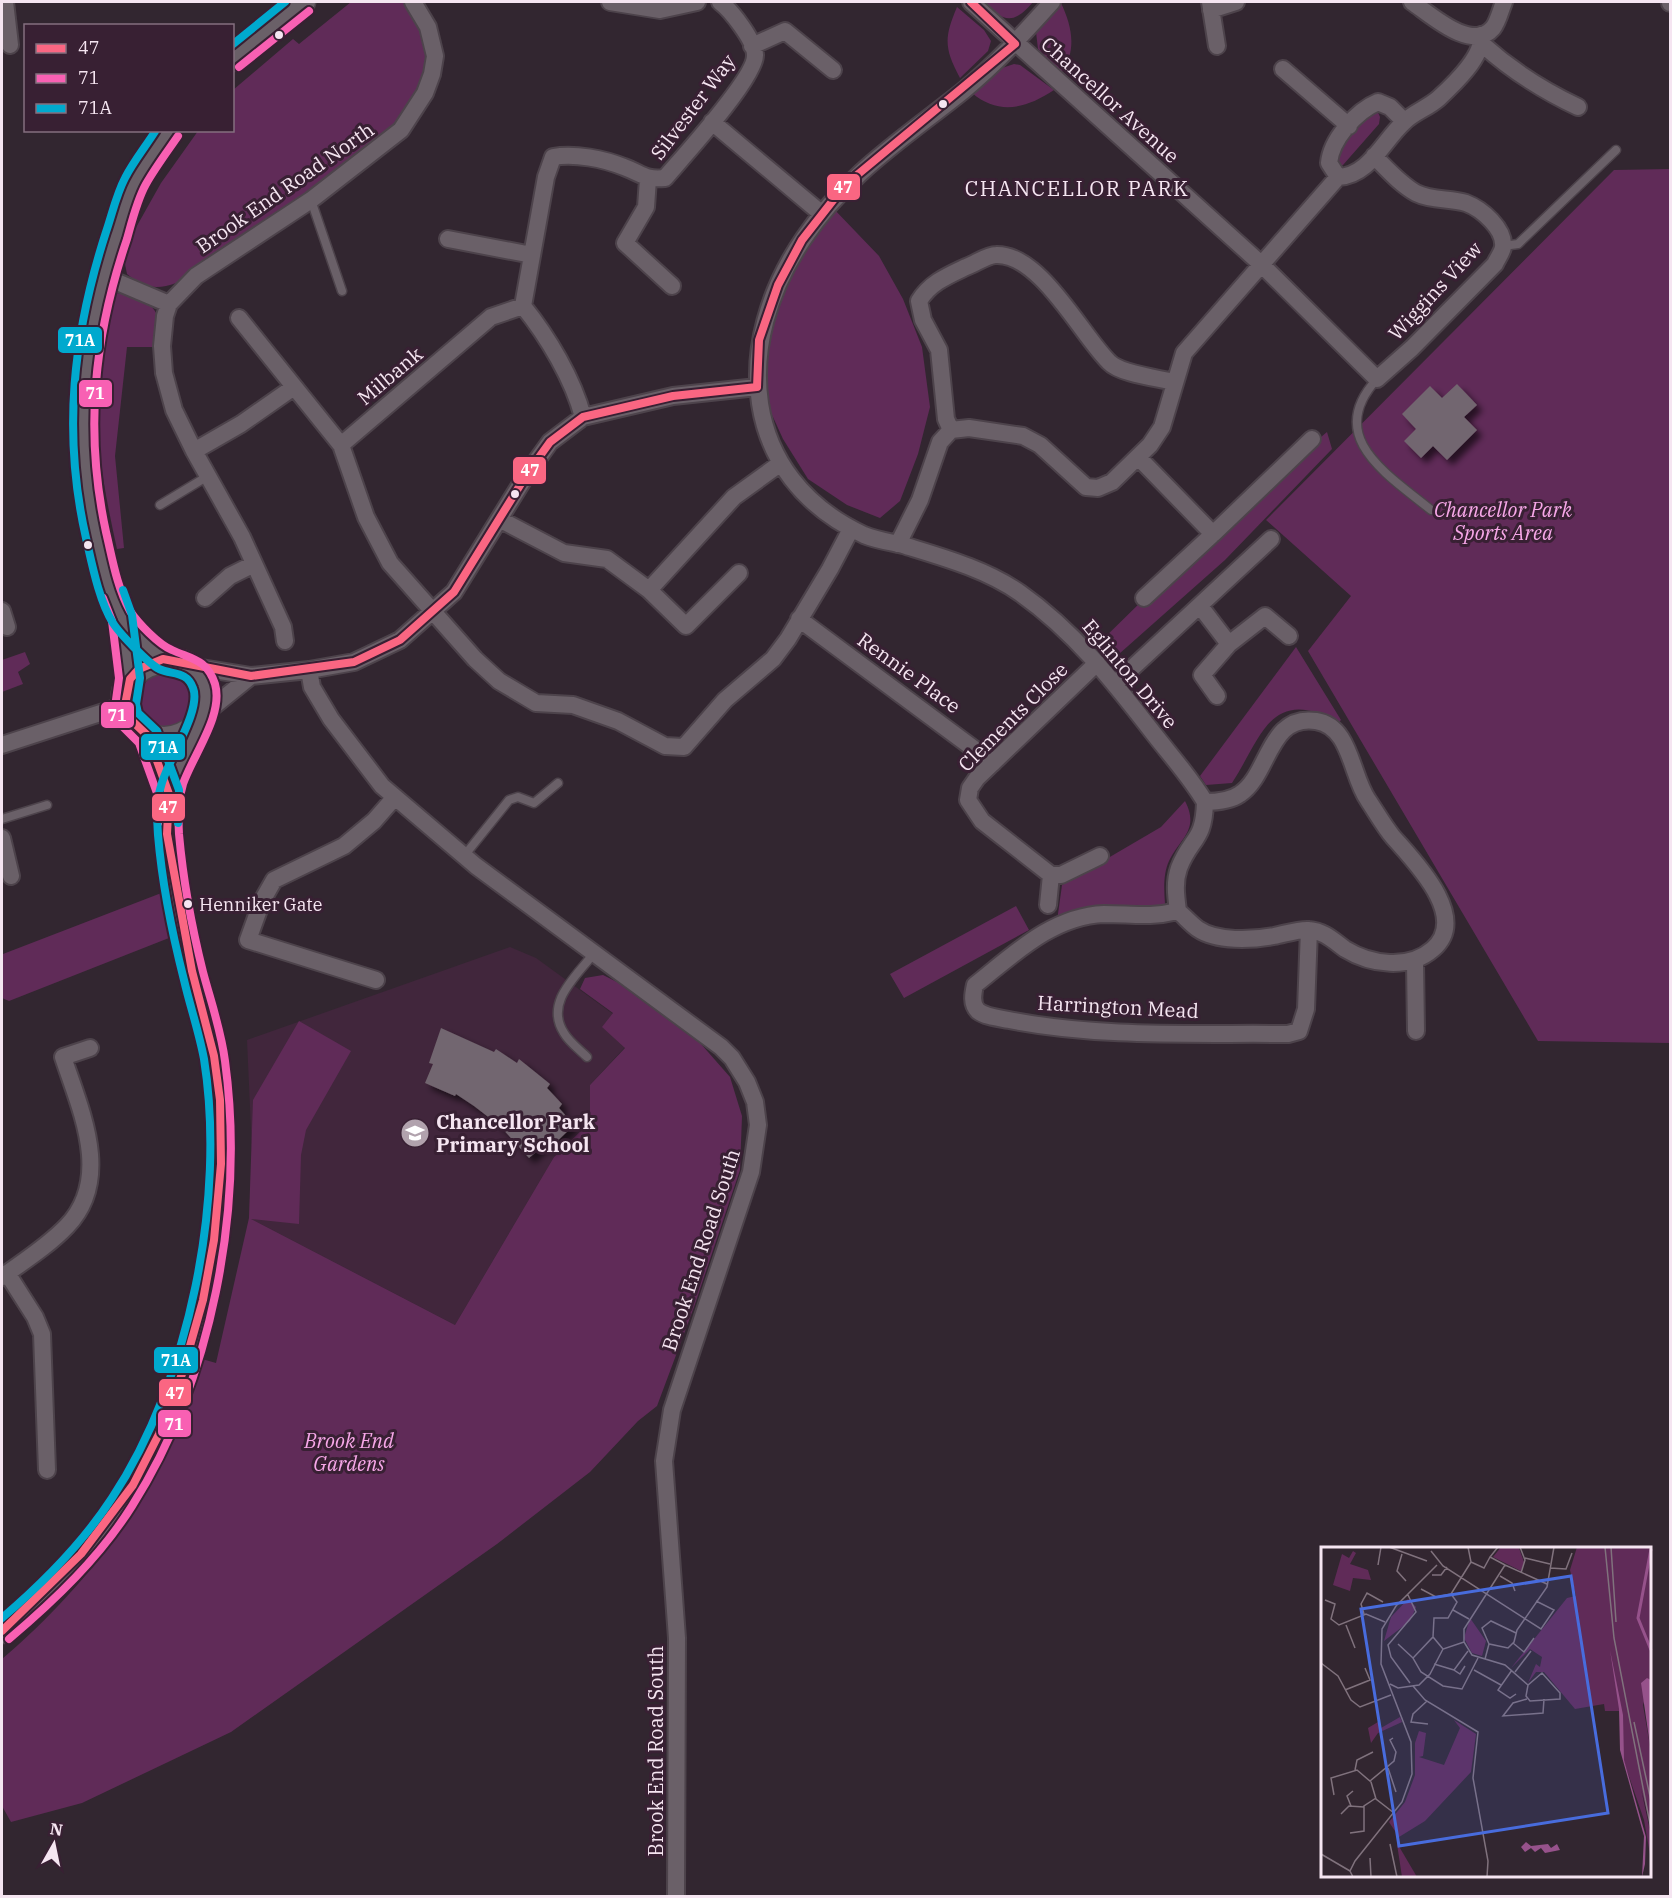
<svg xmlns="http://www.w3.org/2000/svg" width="1672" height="1898" viewBox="0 0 1672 1898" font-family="'IBM Plex Serif',serif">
  <defs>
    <filter id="shadow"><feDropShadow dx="5.5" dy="5.5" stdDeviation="3" flood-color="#0009"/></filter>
  </defs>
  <rect width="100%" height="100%" fill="#322630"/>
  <path fill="#41263c" d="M510 947 536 958 613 1014 625 1047 590 1085V1122L554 1157 455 1325 249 1218 252 1152 247 1040Z"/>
  <path fill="#602b58" d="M351 2H406C419 24 431 47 426 74 411 146 236 236 176 283 157 290 143 288 127 274L123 254 129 240 161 183 198 131 232 130 233 90 293 39 299 44Z
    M981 2H1033C1012 27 1003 20 981 2Z
    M1061 3C1072 26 1077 50 1062 72L1038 49 1036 32Z
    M957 7 984 30 991 41 988 51 960 78C944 48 944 38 957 7Z
    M1014 64 1020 65 1054 90C1027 108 999 116 972 93L999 69Z
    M1377 110 1380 117 1379 124 1343 165 1336 166 1327 149Z
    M1670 169V1043L1538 1041 1308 651 1351 596 1266 520 1614 170Z
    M832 207 879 256 903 299 922 347 930 407 918 454 900 501 880 518 847 505 808 479 783 439 768 406 763 351 789 270Z
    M115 293C130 294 155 301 158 319 159 327 155 339 154 347H127L115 456 124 548 117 549C102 481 90 414 99 344 102 323 101 310 115 293Z
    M1327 432 1332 449 1225 560 1110 662 1096 646 1246 499Z
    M1296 647 1341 720 1339 722C1270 685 1262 737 1232 783L1206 785 1200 776Z
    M25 652 30 664 18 672 23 684 2 692V660Z
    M139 700a27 27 0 1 1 54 0a27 27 0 1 1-54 0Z
    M1185 801C1200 830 1180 838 1169 861 1163 874 1164 890 1165 904L1157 911 1057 921 1062 885 1161 827Z
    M164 892 174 936 9 1001 2 998V952L3 954Z
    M1016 906 1029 930 904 998 890 974Z
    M603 975 617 982 701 1044 730 1077 742 1116 740 1170 694 1307 657 1406 638 1421 590 1472 497 1544 231 1732 82 1803 11 1822 2 1806V1659C52 1617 99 1564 135 1509 164 1466 184 1407 202 1359L216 1363 249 1218 253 1100 299 1021 351 1051 306 1130 301 1155 299 1224 251 1219 455 1325 554 1157 590 1122V1085L625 1048 602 1027 613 1013 580 989 585 978Z"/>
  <path fill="#72666f" filter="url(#shadow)" d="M1457 384 1477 405 1464 417 1477 430 1447 460 1433 446 1421 458 1404 441 1416 429 1402 414 1430 386 1442 398Z
    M441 1028 494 1052 496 1049 517 1063 519 1059 550 1084 547 1088 562 1104 559 1108 574 1125 548 1150 545 1144 529 1158 500 1126 474 1106 456 1094 455 1096 425 1083 433 1064 429 1063Z"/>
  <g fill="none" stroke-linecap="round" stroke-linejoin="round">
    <g stroke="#4d434b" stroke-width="11">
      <path id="lane" d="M311 200 342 291
        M1503 246 1518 244 1616 150
        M1377 379C1324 437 1387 474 1431 510
        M160 505 208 476
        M2 819 47 805
        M464 856 509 800 518 797 534 803 558 783
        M587 1057C580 1050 569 1042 564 1033 544 1002 577 976 594 953"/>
    </g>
    <g stroke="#4d434b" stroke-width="20">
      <path id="street" d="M5 2 10 45
        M610 2 660 10 697 2
        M971 2 1261 264 1377 379 1412 348 1495 264C1497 259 1502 253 1503 247 1505 229 1482 209 1466 203 1450 198 1432 201 1416 193 1400 184 1387 169 1374 156
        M1052 2C1024 33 996 64 963 91 903 139 848 173 804 238 732 343 739 477 864 535 876 540 890 542 903 545 942 557 986 569 1020 593 1074 631 1113 681 1154 734 1171 756 1191 778 1205 802 1217 802 1230 801 1240 794 1270 774 1268 714 1316 721 1351 726 1351 776 1368 800 1376 812 1384 826 1393 837 1414 861 1470 917 1433 949 1409 970 1371 965 1345 949 1334 941 1324 931 1309 930 1299 929 1285 934 1274 936 1252 940 1217 942 1198 929 1191 924 1185 917 1178 911 1176 896 1174 882 1179 868 1191 837 1204 842 1205 802
        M1210 2 1217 46
        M1412 2C1430 14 1472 53 1493 28 1498 22 1501 9 1504 2
        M1670 2V3
        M1211 10 1236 2
        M1482 44C1512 71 1542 90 1578 107
        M752 46 785 31 833 70
        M1283 69 1349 126
        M712 122 822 214
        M1338 177 1329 163C1331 140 1356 111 1378 102L1390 107 1404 121
        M648 179 646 207 625 243 672 286
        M448 239 532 255
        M103 276 169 304
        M523 306 546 177 553 157C575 153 604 159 624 167 643 174 644 180 665 178 682 158 756 77 755 55 755 41 731 10 720 2
        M239 318 341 445
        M583 417C573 379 548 337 523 306L491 317 341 445 366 517 390 563 475 659 499 681 536 703 573 705 618 721 665 746 684 747 725 700 773 659 788 639 830 569 851 529
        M951 430 946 419 939 350 923 320 919 301C930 283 947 276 966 267 975 264 987 255 996 255 1040 253 1082 336 1109 362 1120 374 1158 378 1174 382
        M194 451 241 424 294 387
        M1138 457 1213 534 1312 439
        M501 520 564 553 607 559 649 590
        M898 544 920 500 940 442 951 430 969 428 1023 436 1040 445 1086 487 1098 488 1112 482 1150 445 1162 427 1184 353 1338 177C1369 176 1383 141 1404 122 1414 112 1428 108 1439 98 1454 84 1484 56 1481 35
        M739 573 686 626 649 590 734 497 781 463
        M205 598 230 576 254 564
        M1144 598 1213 534
        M1200 606 1229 644 1265 616 1289 636
        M2 611 7 627
        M799 619 993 763
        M285 641 283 627 242 537 194 451 174 410 164 373 162 346 165 316 169 304 196 276 311 200 401 130 425 93 432 74 435 56 428 27 413 2
        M1097 663 977 778 970 788 968 800 982 821 1051 875H1061L1100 856
        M189 666 251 676 309 670 354 662 400 640 454 592 527 474 550 442 583 417 673 396 757 387
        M309 670 312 687 331 719 382 786 476 866 721 1047 732 1058 747 1082 755 1102 758 1125 751 1172 672 1410 664 1461 677 1638 676 1896
        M1115 684 1271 539
        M1217 696 1202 675 1229 644
        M204 714 251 676
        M2 745 125 705
        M2 838 11 876
        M1048 905 1051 875
        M1178 911C1149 918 1132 914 1104 914 1052 916 1013 955 975 985 973 994 971 1004 978 1011 986 1017 999 1018 1009 1020 1100 1038 1195 1033 1288 1034L1299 1031 1306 1009 1309 930
        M1415 962 1416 1031
        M376 980 248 940 262 901 274 880 344 846 374 821 395 797
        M7 1273 35 1317 42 1334 47 1470
        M2 1277C24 1261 48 1246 67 1226 113 1178 80 1109 63 1057L90 1048"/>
    </g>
    <g stroke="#4d434b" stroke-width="27">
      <path id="secondary" d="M232 59 276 21 303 2
        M122 618 163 659
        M130 679 122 618 104 570 91 512 83 456 85 363 103 276 134 183 169 130
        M148 736 169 794
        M2 1631C49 1593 105 1536 134 1483 200 1365 239 1190 214 1057 209 1029 200 1002 193 974 186 945 182 915 177 886 171 856 165 827 169 797 172 777 193 732 204 714 222 625 88 661 133 723 150 746 178 742 197 725"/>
    </g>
    <use href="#lane" stroke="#6a6068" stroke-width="8"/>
    <use href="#street" stroke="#6a6068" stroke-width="16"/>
    <use href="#secondary" stroke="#6a6068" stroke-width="24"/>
    <g stroke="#382033" stroke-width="12">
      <path id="bus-1" d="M971 2 1015 44
        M757 387 759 340 778 285 802 240 845 185 1015 44
        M2 1631 81 1554 133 1485 159 1434 182 1374 203 1300 214 1240 221 1164 220 1100 214 1056 192 971 167 834 169 794 148 736 129 718 125 705 130 679 139 669 163 659 251 676 354 662 400 640 454 592 527 474 550 442 583 417 673 396 757 387"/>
    </g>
    <g stroke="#382033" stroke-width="12">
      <path id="bus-2" d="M239 67 309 11
        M103 598 112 621 119 678 115 707 120 724 139 743 158 796V823
        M9 1639C55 1600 100 1557 132 1506 212 1380 245 1208 225 1061 221 1030 211 1002 203 972 192 928 183 879 179 834 178 817 178 801 183 784 193 755 224 715 215 684 207 659 191 659 172 650 159 645 138 623 130 611 117 588 112 557 106 532 84 431 94 336 127 239 132 221 137 200 146 184 155 168 167 152 178 136"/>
    </g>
    <g stroke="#382033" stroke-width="12">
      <path id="bus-3" d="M232 45 285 2
        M123 590 132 615 140 678 136 704 138 713 157 731 179 790 178 823
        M2 1618C43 1583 82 1544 112 1498 190 1380 226 1198 204 1059 199 1032 190 1006 184 980 172 933 162 883 158 835 157 819 156 802 161 786 167 761 202 710 193 688 187 671 173 675 159 669 149 664 119 633 113 623 99 601 92 564 86 538 62 433 73 334 106 232 112 215 116 195 125 178 133 162 146 146 156 130"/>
    </g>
    <use href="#bus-1" stroke="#fa6682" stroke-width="8"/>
    <use href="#bus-2" stroke="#f860b3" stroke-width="8"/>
    <use href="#bus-3" stroke="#00a9ce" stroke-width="8"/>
  </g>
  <defs>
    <g id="school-disc" transform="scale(1.5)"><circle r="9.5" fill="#b1a2ad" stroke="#382033"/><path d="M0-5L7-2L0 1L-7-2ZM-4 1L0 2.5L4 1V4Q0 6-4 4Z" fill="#fff"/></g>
  </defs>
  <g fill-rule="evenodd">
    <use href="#school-disc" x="415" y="1133"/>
  </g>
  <g fill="#f5e5f1" stroke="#382033" stroke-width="2">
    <circle cx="279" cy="35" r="5"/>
    <circle cx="943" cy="104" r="5"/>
    <circle cx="515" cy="494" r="5"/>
    <circle cx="88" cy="545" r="5"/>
    <circle cx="188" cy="904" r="5"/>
  </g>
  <g text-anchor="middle" stroke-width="6" stroke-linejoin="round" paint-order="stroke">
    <g font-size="18" fill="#f5e5f1" stroke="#382033" text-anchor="start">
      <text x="199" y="911">Henniker Gate</text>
    </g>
    <g font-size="20" fill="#f5e5f1" stroke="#382033">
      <text transform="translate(1110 100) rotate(42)" y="7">Chancellor Avenue</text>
      <text transform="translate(693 107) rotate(-53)" y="7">Silvester Way</text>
      <text transform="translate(285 188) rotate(-35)" y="7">Brook End Road North</text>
      <text transform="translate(1435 291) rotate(-47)" y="7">Wiggins View</text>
      <text transform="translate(390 376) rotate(-40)" y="7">Milbank</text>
      <text transform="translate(909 673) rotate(36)" y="7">Rennie Place</text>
      <text transform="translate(1130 674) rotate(50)" y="7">Eglinton Drive</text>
      <text transform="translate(1013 717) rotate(-45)" y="7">Clements Close</text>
      <text transform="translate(1118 1007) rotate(3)" y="7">Harrington Mead</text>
      <text transform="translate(701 1250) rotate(-72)" y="7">Brook End Road South</text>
      <text transform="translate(656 1751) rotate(-90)" y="7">Brook End Road South</text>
    </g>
    <g font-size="20" font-style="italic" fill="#f7a7e8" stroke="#382033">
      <text x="1503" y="517">Chancellor Park<tspan x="1503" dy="23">Sports Area</tspan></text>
      <text x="349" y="1448">Brook End<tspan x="349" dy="23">Gardens</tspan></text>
    </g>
    <g font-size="20" font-weight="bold" fill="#f5e5f1" stroke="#382033" text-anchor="start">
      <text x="436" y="1129">Chancellor Park<tspan x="436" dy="23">Primary School</tspan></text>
    </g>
    <g font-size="21" letter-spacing="1.5" fill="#f5e5f1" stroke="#382033">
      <text x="1077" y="196">CHANCELLOR PARK</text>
    </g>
  </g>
  <g transform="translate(1321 1547)">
    <rect width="330" height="330" fill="#322630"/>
    <path d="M180 0 198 1 203 15 200 24 172 10ZM256 0H330V133L322 158 330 205V279L320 242 330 288V313L323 273 302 212 299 164H284L283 157 254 162 223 125H215L207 136 215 117 219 120 221 110 209 102 190 121 246 51 255 49 249 23ZM32 4 35 6 29 17 47 23 50 33 32 31 29 44 12 38 21 7 28 11ZM87 52 95 60 89 74 63 94 70 70ZM149 71 165 94 161 109 151 106 143 91ZM79 170 81 175 57 186 50 196 47 181 57 175 60 181ZM133 173 155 187 150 225 104 274 78 290 68 275 84 255 94 228V196L98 184 105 186 102 209 98 210 123 218 139 181ZM76 297V296L96 330H81Z" fill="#602b58"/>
    <path d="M289 103 302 168 303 213 325 290 324 317 321 330 323 289 299 203 298 162ZM326 131 330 133V205L320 136ZM205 295 210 299 227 297 230 301 236 297 239 303 224 306 220 301 214 305 210 301 204 305 200 300Z" fill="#96528b"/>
    <path fill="none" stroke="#96528b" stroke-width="3" d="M330 2 317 71 330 103"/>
    <path fill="none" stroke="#80727d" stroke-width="1.5" d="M68 0 106 14M177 0 169 10 184 18M199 0 204 13 200 26M284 0 293 91 330 282M290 0 295 75M110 4 122 19 220 82 233 63 215 54M81 7 76 24 85 34M204 11 229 17M150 15 163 21 169 10M57 18 60 0M229 21 245 22 251 6M111 28H120L126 20M179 29 191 36 194 44M100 42 115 50 130 47 150 15 147 0M87 48 95 65 67 98 70 110 89 136M4 53 14 57 10 72 18 78 45 67 64 75M132 63 148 72M43 67 40 57 46 46 62 55M25 78 34 101M112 90 113 71H127L136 55 130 47M192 96 203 105 213 91M77 97 92 111M168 97 161 81 170 74 195 86M122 102 112 90 92 111 100 125 122 139 141 142 157 111M164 112 168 97 187 101 193 95 196 83 226 40 233 0M0 116 17 129 30 153 39 160 70 148M113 117 133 123M144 119 139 127 133 123 147 104M153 123 180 138M191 123 177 143 189 151 195 147M194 125 210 104M69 137 77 141 98 138 109 127 122 102 143 95M207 138 205 149 209 154 239 152V146L221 126 207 138 184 118 151 108 143 95V82L184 18 226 37M92 139 104 153 157 185 152 231 167 314 166 330M24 143 49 133 44 121M206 152 192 156 182 169 222 166 223 152M106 154 92 167 90 175 107 177M313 175 330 254M67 221 75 245M34 223 36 213 52 205M49 234 73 214 75 205 69 193 72 191M13 248 10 231 36 223 50 235 55 252 73 266M30 259 26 249 32 244M20 267 28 259 43 260M29 286 43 284V259L55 251M69 297 76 330M0 307 29 324M49 311 50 330M32 330 29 324 34 314 81 255 91 227 90 195 60 117 61 82 75 59 116 18"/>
    <path fill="#486cdd" fill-opacity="0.15" stroke="#486cdd" stroke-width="3" d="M250 29 287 266 78 299 40 62Z"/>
    <rect width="330" height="330" fill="none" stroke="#f5e5f1" stroke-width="3"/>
  </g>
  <g stroke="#382033" stroke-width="2">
    <rect x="826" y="173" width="35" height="28" rx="6" fill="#fa6682"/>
    <rect x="57" y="326" width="46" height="28" rx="6" fill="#00a9ce"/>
    <rect x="78" y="379" width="35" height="29" rx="6" fill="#f860b3"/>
    <rect x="512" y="456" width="35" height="29" rx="6" fill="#fa6682"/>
    <rect x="100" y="701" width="35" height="28" rx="6" fill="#f860b3"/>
    <rect x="140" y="733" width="46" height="28" rx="6" fill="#00a9ce"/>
    <rect x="151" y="793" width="35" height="29" rx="6" fill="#fa6682"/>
    <rect x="153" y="1346" width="46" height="28" rx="6" fill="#00a9ce"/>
    <rect x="158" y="1378" width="34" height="29" rx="6" fill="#fa6682"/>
    <rect x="157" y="1409" width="35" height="29" rx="6" fill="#f860b3"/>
  </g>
  <g font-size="16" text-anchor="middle" font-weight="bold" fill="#fff">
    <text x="843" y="193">47</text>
    <text x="80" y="346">71A</text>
    <text x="95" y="399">71</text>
    <text x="530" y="476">47</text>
    <text x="117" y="721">71</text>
    <text x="163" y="753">71A</text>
    <text x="168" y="813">47</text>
    <text x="176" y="1366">71A</text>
    <text x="175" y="1399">47</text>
    <text x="174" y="1430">71</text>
  </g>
  <rect width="1672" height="1898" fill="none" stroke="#f5e5f1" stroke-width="6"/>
  <rect x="24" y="24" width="210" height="108" fill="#382033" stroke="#846f7f" stroke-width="1.5"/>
  <rect x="36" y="44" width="30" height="9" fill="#fa6682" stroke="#846f7f" stroke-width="1.5"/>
  <text x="78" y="54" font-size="18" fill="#f5e5f1">47</text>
  <rect x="36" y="74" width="30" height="9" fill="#f860b3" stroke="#846f7f" stroke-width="1.5"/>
  <text x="78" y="84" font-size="18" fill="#f5e5f1">71</text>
  <rect x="36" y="104" width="30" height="9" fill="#00a9ce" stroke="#846f7f" stroke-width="1.5"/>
  <text x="78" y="114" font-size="18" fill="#f5e5f1">71A</text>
  <g transform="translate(54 1844) rotate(9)" stroke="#382033" stroke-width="4.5" paint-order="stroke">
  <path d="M0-4.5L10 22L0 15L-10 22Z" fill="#f5e5f1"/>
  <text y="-9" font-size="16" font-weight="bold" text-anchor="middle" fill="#f5e5f1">N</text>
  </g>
</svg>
